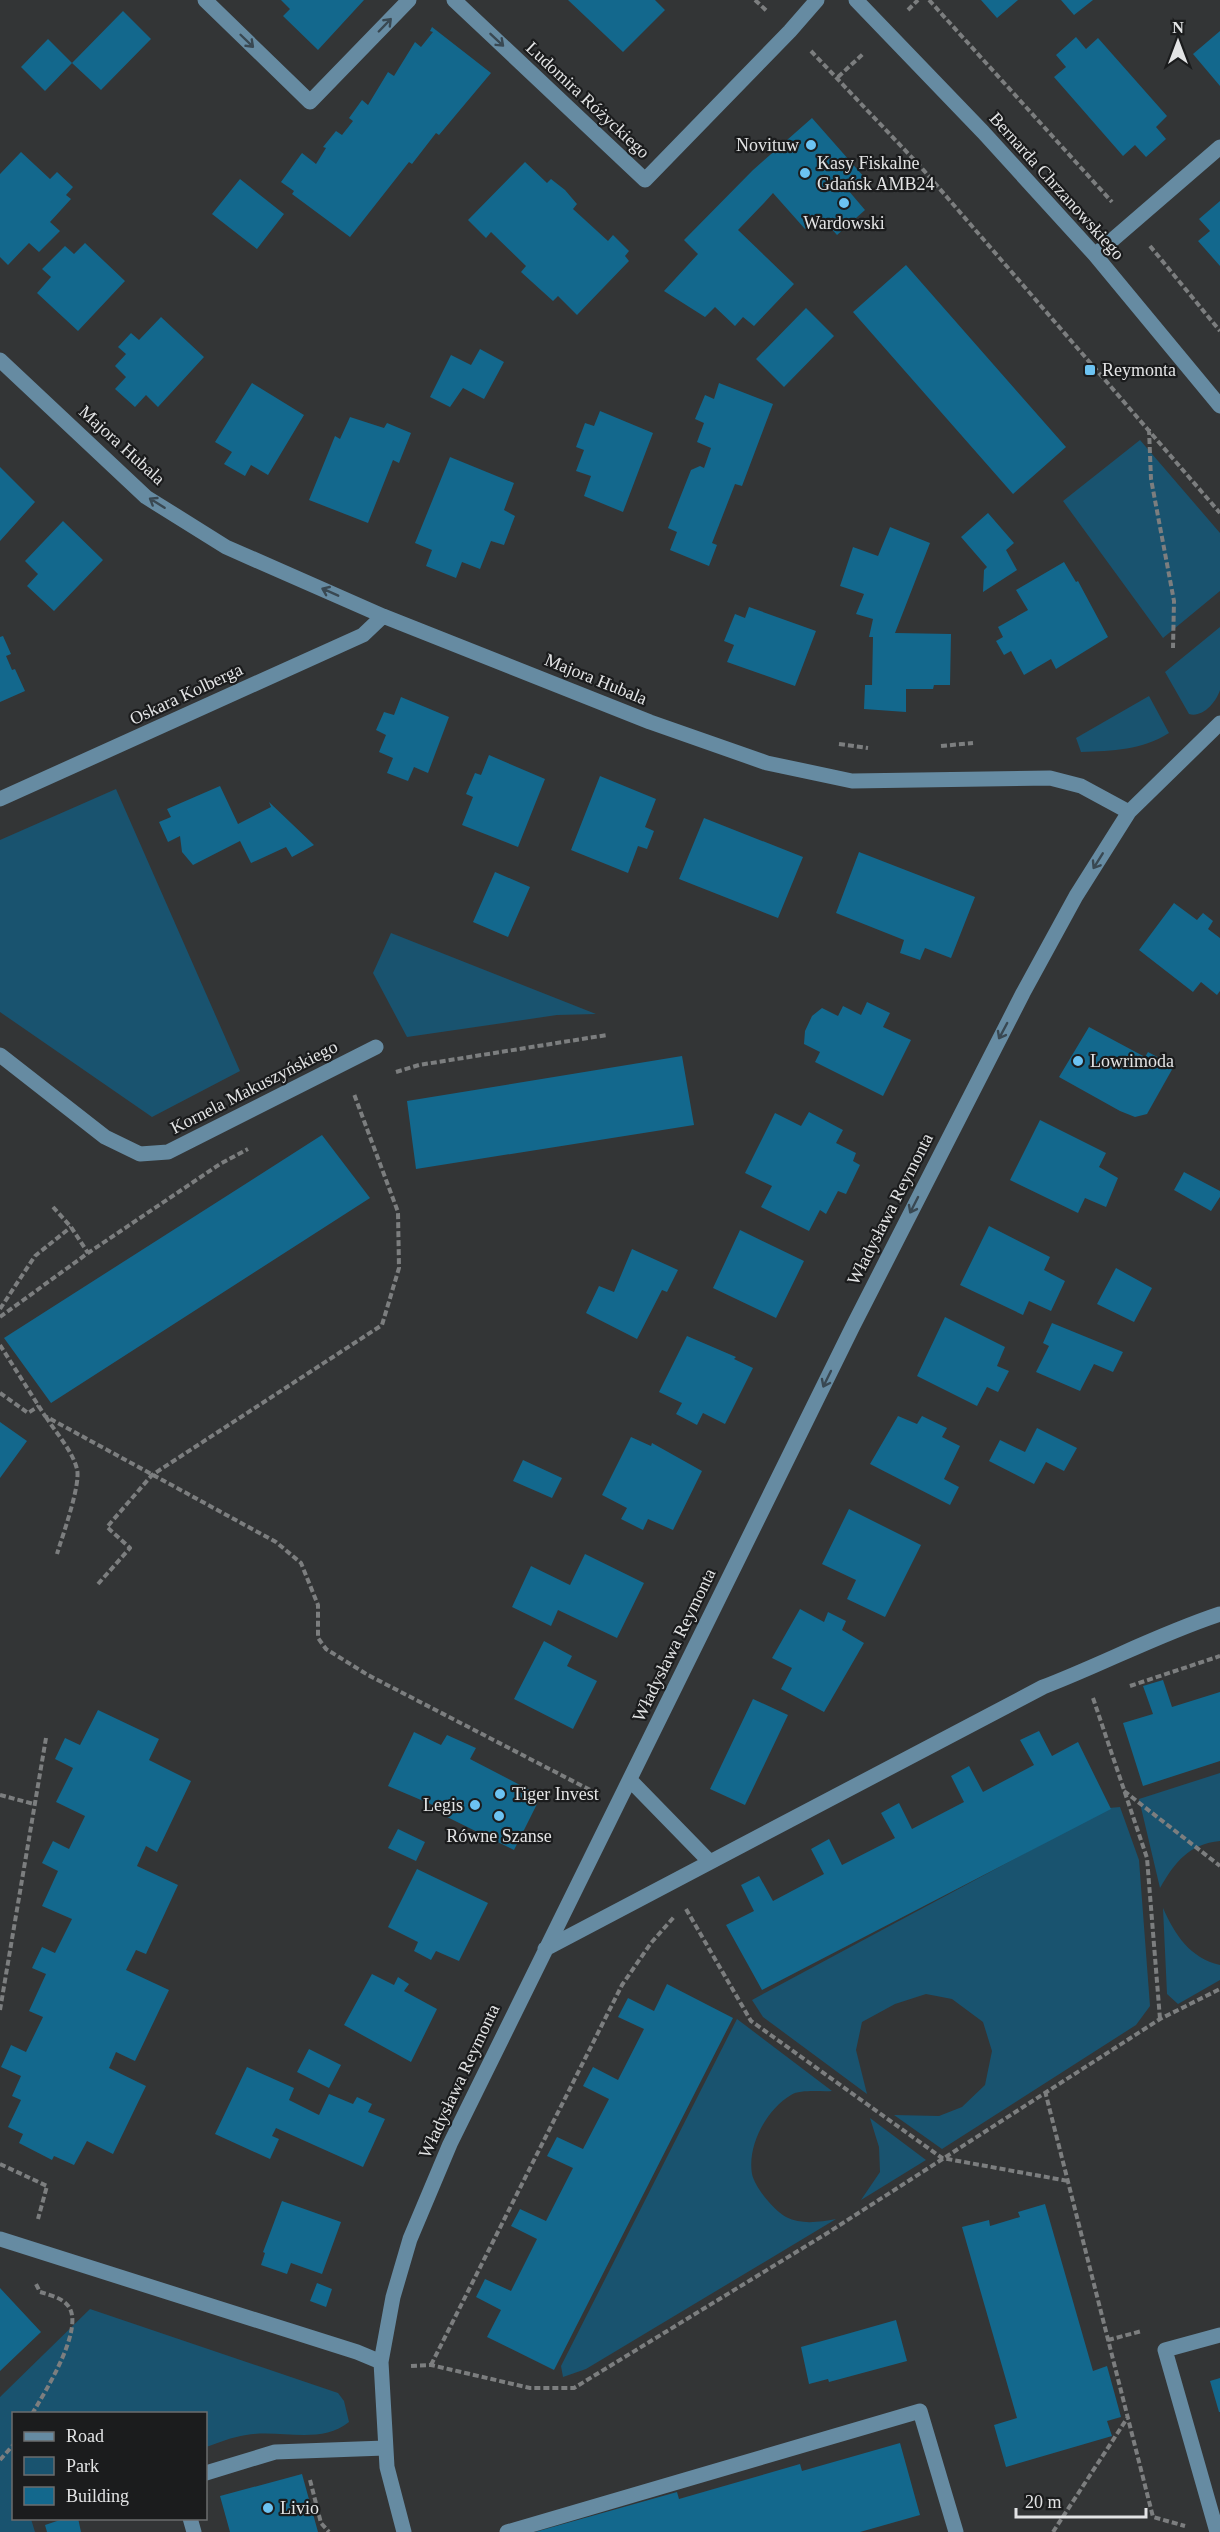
<svg xmlns="http://www.w3.org/2000/svg" width="1220" height="2532" viewBox="0 0 1220 2532" font-family="'Times New Roman',serif">
  <rect width="100%" height="100%" fill="#333536"/>
  <path fill="#19536f" d="M1140 440 1220 533V591L1163 638 1063 501Z
    M1220 627C1220 641 1220 679 1220 690 1216 703 1202 718 1189 714L1165 672Z
    M1149 696 1169 733C1142 750 1113 751 1081 752L1076 738Z
    M116 789 240 1071 152 1117 0 1012V840Z
    M391 933 596 1014 557 1015 407 1037 373 973Z
    M1220 1773V1841C1189 1844 1175 1862 1160 1888L1139 1799Z
    M1120 1807 1139 1860 1150 2006 1136 2025 942 2149 894 2115 939 2116 962 2107 985 2085 992 2051 983 2022 952 1999 926 1994 895 2004 862 2022 856 2050 867 2094 763 2017 752 2000 1109 1808Z
    M1163 1908C1175 1935 1190 1958 1220 1965V1980L1178 2004 1167 1994Z
    M737 2019 832 2091C821 2092 801 2089 791 2095 767 2109 747 2145 752 2174 755 2188 774 2210 786 2217 802 2225 819 2222 836 2219L586 2369 563 2377 561 2366Z
    M870 2118 926 2160 861 2200 880 2172 879 2147Z
    M90 2309 338 2393 344 2401 349 2422C321 2445 280 2429 246 2435 232 2437 218 2443 206 2447V2414H14V2518L31 2519 35 2532H0V2397Z"/>
  <path fill="#13688d" d="M281 0H364L318 50 283 16 290 9Z
    M568 0H655L665 10 623 52Z
    M981 0H1018L997 18Z
    M1061 0H1093L1074 15Z
    M123 11 151 39 101 90 72 63 45 91 21 67 48 39 72 63Z
    M432 27 491 73 439 135 436 133 412 164 409 162 350 237 292 194 294 191 281 182 302 153 316 164 326 148 323 147 336 131 342 135 353 121 349 118 362 100 368 105 388 72 394 76 415 42 421 47 433 32 430 31Z
    M1220 31V86L1193 54Z
    M1076 37 1086 49 1098 38 1167 116 1156 127 1166 139 1146 157 1135 145 1123 156 1054 77 1066 67 1056 55Z
    M812 118 864 177 848 190 865 210 837 235 820 216 805 229 773 193 764 203 738 230 794 284 754 326 743 317 735 326 715 307 705 317 664 291 698 254 684 240 753 170Z
    M21 152 50 179 57 172 73 187 66 195 71 199 50 222 60 231 39 252 29 243 8 265 0 257V174Z
    M525 162 547 183 551 179 565 190 577 204 573 209 608 241 613 235 629 251 625 256 629 261 577 315 558 296 553 301 521 272 526 266 491 232 486 238 468 220Z
    M240 179 284 214 257 249 212 214Z
    M1220 201V266L1198 241 1210 231 1199 219Z
    M85 243 125 281 78 331 37 293 51 277 42 269 65 246 74 254Z
    M906 265 1066 447 1013 494 853 312Z
    M806 308 834 336 784 387 756 359Z
    M161 317 204 357 158 407 146 395 135 407 115 389 126 377 115 366 126 354 118 347 131 333 139 340Z
    M480 349 504 362 484 399 463 388 450 407 430 397 451 355 471 365Z
    M252 383 304 415 268 475 251 465 245 476 224 464 232 452 215 442Z
    M719 383 773 404 742 486 735 484 712 543 717 545 709 566 670 550 677 532 668 528 691 470 700 466 704 468 711 448 697 442 704 423 695 419 705 395 714 399Z
    M600 411 653 433 623 512 584 496 591 476 576 471 584 450 576 447 585 423 594 426Z
    M350 417 384 428 387 423 411 433 399 463 393 460 368 523 309 500 335 436 340 439Z
    M450 457 514 483 504 510 515 516 504 545 491 541 480 569 462 562 456 578 426 566 432 550 415 543Z
    M0 467 35 502 0 541Z
    M988 513 1014 543 1006 550 1017 570 983 592 984 570 987 567 961 537Z
    M63 521 103 560 54 611 27 586 38 574 25 561Z
    M890 527 930 543 895 633 951 634 950 685H934L933 689H906V712L864 709 865 685H872L873 637H869L873 619 856 614 864 594 840 586 853 547 878 556Z
    M1064 562 1076 582 1078 581 1108 637 1056 669 1051 659 1024 675 1011 651 1004 655 996 641 1003 637 998 627 1028 610 1016 590Z
    M749 607 816 631 795 686 727 662 734 645 724 641 735 614 745 618Z
    M3 636 11 654 6 656 12 670 15 669 25 691 0 702V637Z
    M401 697 449 717 428 773 414 767 408 781 387 773 393 758 379 752 386 735 376 730 384 712 394 715Z
    M489 755 545 779 518 847 462 825 473 797 466 794 475 773 481 775Z
    M600 776 656 799 645 827 654 831 647 849 638 846 628 873 571 850Z
    M220 786 238 824 271 807 269 802 314 845 292 857 286 847 251 863 240 841 193 865 182 852 180 836 168 842 159 822 171 817 167 809Z
    M704 818 803 857 778 918 679 879Z
    M859 852 975 897 951 958 925 948 920 960 900 953 904 940 836 913Z
    M495 872 530 887 508 937 473 922Z
    M1174 903 1197 920 1203 913 1213 921 1208 929 1220 938V991L1217 995 1201 982 1193 992 1139 950Z
    M867 1002 890 1013 883 1027 911 1040 883 1096 815 1062 820 1052 804 1044 805 1031 812 1016 822 1008 838 1016 843 1006 861 1015Z
    M1089 1027 1145 1057 1148 1052 1174 1066 1147 1114 1135 1117 1120 1111 1059 1077Z
    M682 1056 694 1125 416 1169 407 1101Z
    M809 1112 843 1130 836 1143 856 1153 853 1161 860 1165 846 1194 838 1191 826 1214 820 1210 809 1231 761 1207 772 1186 745 1173 775 1113 801 1126Z
    M1040 1120 1106 1153 1099 1167 1118 1178 1106 1207 1085 1198 1078 1213 1010 1180Z
    M322 1135 370 1198 51 1403 4 1338Z
    M1184 1172 1220 1191V1197L1211 1211 1174 1190Z
    M989 1226 1050 1257 1044 1270 1065 1281 1051 1311 1029 1301 1023 1315 960 1285Z
    M740 1230 804 1261 776 1318 713 1288Z
    M632 1249 678 1270 667 1292 662 1290 637 1339 586 1313 599 1286 614 1292Z
    M1116 1268 1152 1288 1134 1322 1097 1304Z
    M945 1317 1005 1347 997 1366 1009 1371 998 1392 987 1387 977 1406 917 1376Z
    M1052 1323 1123 1352 1113 1372 1094 1364 1080 1391 1036 1372 1049 1346 1043 1343Z
    M687 1336 736 1357 734 1359 753 1368 725 1424 703 1413 697 1425 676 1414 682 1403 659 1392Z
    M898 1416 917 1424 922 1416 947 1428 942 1437 960 1446 944 1479 959 1487 950 1505 870 1464Z
    M0 1422 27 1441 0 1478Z
    M1037 1428 1077 1448 1064 1471 1046 1462 1034 1484 989 1461 1000 1440 1025 1452Z
    M631 1437 651 1446 652 1443 702 1471 673 1530 648 1519 643 1530 621 1519 627 1508 602 1495Z
    M523 1460 562 1478 552 1498 513 1481Z
    M849 1509 921 1545 885 1617 847 1599 856 1580 822 1564Z
    M585 1554 644 1583 617 1638 558 1610 551 1626 512 1607 531 1566 570 1585Z
    M800 1609 824 1622 828 1612 846 1621 842 1630 864 1643 824 1712 781 1689 792 1668 772 1658Z
    M544 1641 572 1656 567 1666 597 1681 573 1729 514 1699Z
    M1163 1680 1172 1707 1220 1692V1761L1143 1786 1123 1723 1153 1714 1143 1686Z
    M753 1699 788 1715 745 1805 710 1789Z
    M98 1710 159 1739 149 1760 191 1781 157 1852 146 1846 137 1866 178 1885 146 1954 136 1950 126 1970 169 1990 135 2061 116 2052 109 2068 146 2086 113 2154 87 2141 74 2165 54 2156 52 2160 19 2143 23 2134 8 2127 21 2100 12 2096 21 2076 1 2067 11 2045 26 2052 43 2017 29 2011 46 1974 32 1968 42 1947 55 1953 72 1919 42 1906 58 1871 42 1863 53 1841 69 1849 85 1816 56 1802 73 1768 55 1759 65 1738 80 1745Z
    M1039 1731 1052 1756 1078 1742 1111 1809 762 1990 726 1925 754 1911 741 1885 759 1876 773 1901 824 1874 811 1849 829 1839 842 1865 895 1838 881 1813 899 1803 912 1829 964 1802 951 1776 969 1766 983 1792 1034 1765 1020 1740Z
    M414 1732 441 1745 447 1735 476 1748 470 1759 541 1796 514 1850 445 1816 447 1811 388 1786Z
    M398 1829 425 1842 416 1861 388 1848Z
    M417 1869 488 1903 459 1961 436 1951 431 1960 414 1951 418 1942 388 1927Z
    M372 1974 394 1985 398 1977 409 1984 404 1991 437 2009 411 2062 344 2025Z
    M667 1984 733 2018 554 2370 487 2337 501 2310 476 2297 485 2279 511 2291 537 2239 511 2226 520 2209 546 2221 573 2168 547 2156 557 2137 583 2149 609 2099 583 2086 593 2067 618 2080 644 2029 618 2017 628 1998 654 2011Z
    M309 2049 341 2065 329 2088 297 2072Z
    M247 2067 294 2088 289 2100 319 2115 329 2094 353 2104 357 2097 372 2104 368 2112 385 2119 363 2167 276 2128 272 2136 279 2139 270 2159 215 2134Z
    M282 2201 341 2222 322 2274 291 2263 287 2274 261 2265 265 2253 263 2252Z
    M1045 2204 1093 2371 1107 2366 1121 2417 1107 2421 1112 2436 1006 2467 994 2425 1017 2418 962 2227 989 2220 990 2226 1020 2217 1018 2212Z
    M317 2283 332 2289 326 2307 310 2301Z
    M0 2288 41 2332 0 2371Z
    M896 2320 907 2361 829 2382 828 2379 809 2384 801 2347Z
    M1220 2378V2412H1219L1210 2381Z
    M900 2443 920 2515 860 2532H535L677 2492 679 2499 800 2464 802 2471Z
    M302 2474 318 2532H230L220 2496Z
    M66 2518H78L81 2532H47L45 2525Z"/>
  <g fill="none" stroke-linecap="round" stroke-linejoin="round">
    <path stroke="#7c7e7f" stroke-width="4" stroke-dasharray="6 3" stroke-linecap="butt" d="M755 0 768 12
      M929 0 1112 202
      M908 10 918 0
      M811 51 920 166 1220 513
      M838 77 864 53
      M1150 246 1220 331
      M1149 429 1151 479 1174 601 1173 648
      M839 744 868 748
      M941 746 973 743
      M396 1072 419 1065 607 1035
      M53 1207 71 1227 88 1253
      M0 1309 35 1256 71 1227
      M0 1317 88 1253 220 1164 248 1149
      M0 1345 45 1416 276 1542 301 1563 318 1605V1638L326 1649 368 1675 592 1791
      M0 1393 28 1413 39 1406
      M46 1417C56 1433 72 1450 77 1469 81 1485 62 1537 57 1554
      M98 1584 130 1548 107 1527 152 1475 382 1325 399 1268 398 1212 354 1094
      M1130 1686 1220 1656
      M1093 1698 1147 1858 1160 2019
      M1124 1791 1220 1866
      M0 1795 34 1804
      M686 1909 751 2021 942 2158 1068 2181
      M0 2010 46 1738
      M1045 2091 1153 2517 1185 2526
      M0 2164 47 2186 38 2219
      M1108 2340 1142 2331
      M431 2365 622 1985 651 1943 674 1917
      M411 2366 431 2365 530 2388H574L829 2232 1160 2019 1220 1989
      M32 2414C45 2392 84 2330 69 2307 63 2298 50 2295 40 2292L35 2282
      M0 2460 14 2444
      M310 2480 321 2523 329 2532
      M1053 2532 1128 2417"/>
    <path stroke="#668ba2" stroke-width="15" d="M205 0 310 102 409 0
      M454 0 645 180 790 31 817 0
      M856 0 983 132 1095 255 1220 406
      M1095 255 1220 147
      M0 360 146 497 226 547 383 616 650 722 767 763 852 781 1050 778 1081 786 1129 812
      M0 799 363 635 383 616
      M0 1055 105 1137 140 1154 168 1152 376 1047
      M630 1780 710 1862
      M545 1949 1043 1687C1103 1664 1159 1634 1220 1614
      M0 2239 357 2352 381 2362
      M206 2473 275 2452 385 2448
      M190 2518 194 2532
      M404 2532 387 2467 381 2362 393 2297 410 2239 450 2144 853 1326 1023 993 1076 896 1129 812 1220 723
      M507 2532 920 2411 956 2532
      M1217 2532 1165 2350 1220 2335"/>
  </g>
  <defs><path id="oneway-shaft" d="M-6 0H5M1.5-3L5.5 0L1.5 3" fill="none" stroke-width="1.6" stroke-linecap="round" stroke-linejoin="round" transform="scale(1.5)"/></defs>
  <g stroke="#394852">
    <use href="#oneway-shaft" transform="translate(385 25) rotate(-46)"/>
    <use href="#oneway-shaft" transform="translate(497 40) rotate(43)"/>
    <use href="#oneway-shaft" transform="translate(247 41) rotate(44)"/>
    <use href="#oneway-shaft" transform="translate(157 503) rotate(-148)"/>
    <use href="#oneway-shaft" transform="translate(330 592) rotate(-156)"/>
    <use href="#oneway-shaft" transform="translate(1098 861) rotate(122)"/>
    <use href="#oneway-shaft" transform="translate(1003 1031) rotate(118)"/>
    <use href="#oneway-shaft" transform="translate(914 1205) rotate(117)"/>
    <use href="#oneway-shaft" transform="translate(827 1379) rotate(116)"/>
  </g>
  <g fill="#6cc3f2" stroke="#1b1c1d" stroke-width="2">
    <circle cx="811" cy="145" r="6"/>
    <circle cx="805" cy="173" r="6"/>
    <circle cx="844" cy="203" r="6"/>
    <rect x="1084" y="364" width="12" height="12" rx="3"/>
    <circle cx="1078" cy="1061" r="6"/>
    <circle cx="500" cy="1794" r="6"/>
    <circle cx="475" cy="1805" r="6"/>
    <circle cx="499" cy="1816" r="6"/>
    <circle cx="268" cy="2508" r="6"/>
  </g>
  <g text-anchor="middle" stroke-width="4.5" stroke-linejoin="round" paint-order="stroke">
    <g font-size="18" fill="#e3e4e5" stroke="#1b1c1d">
      <text transform="translate(588 100) rotate(43)" y="6">Ludomira Różyckiego</text>
      <text transform="translate(1057 186) rotate(48)" y="6">Bernarda Chrzanowskiego</text>
      <text transform="translate(122 445) rotate(42)" y="6">Majora Hubala</text>
      <text transform="translate(596 679) rotate(22)" y="6">Majora Hubala</text>
      <text transform="translate(186 694) rotate(-25)" y="6">Oskara Kolberga</text>
      <text transform="translate(254 1087) rotate(-27)" y="6">Kornela Makuszyńskiego</text>
      <text transform="translate(890 1209) rotate(-63)" y="6">Władysława Reymonta</text>
      <text transform="translate(674 1645) rotate(-64)" y="6">Władysława Reymonta</text>
      <text transform="translate(459 2081) rotate(-65)" y="6">Władysława Reymonta</text>
    </g>
    <g font-size="18" fill="#e3e4e5" stroke="#1b1c1d" text-anchor="start">
      <text x="799" y="151" text-anchor="end">Novituw</text>
      <text x="817" y="169">Kasy Fiskalne<tspan x="817" dy="21">Gdańsk AMB24</tspan></text>
      <text x="844" y="229" text-anchor="middle">Wardowski</text>
      <text x="1102" y="376">Reymonta</text>
      <text x="1090" y="1067">Lowrimoda</text>
      <text x="512" y="1800">Tiger Invest</text>
      <text x="463" y="1811" text-anchor="end">Legis</text>
      <text x="499" y="1842" text-anchor="middle">Równe Szanse</text>
      <text x="280" y="2514">Livio</text>
    </g>
  </g>
  <rect x="12" y="2412" width="195" height="108" fill="#1b1c1d" stroke="#6b6c6d" stroke-width="1.5"/>
  <rect x="24" y="2432" width="30" height="9" fill="#668ba2" stroke="#6b6c6d" stroke-width="1.5"/>
  <text x="66" y="2442" font-size="18" fill="#e3e4e5">Road</text>
  <rect x="24" y="2457" width="30" height="18" fill="#19536f" stroke="#6b6c6d" stroke-width="1.5"/>
  <text x="66" y="2472" font-size="18" fill="#e3e4e5">Park</text>
  <rect x="24" y="2487" width="30" height="18" fill="#13688d" stroke="#6b6c6d" stroke-width="1.5"/>
  <text x="66" y="2502" font-size="18" fill="#e3e4e5">Building</text>
  <g transform="translate(1178 42)" stroke="#1b1c1d" stroke-width="4.5" paint-order="stroke">
  <path d="M0-4.5L10 22L0 15L-10 22Z" fill="#e3e4e5"/>
  <text y="-9" font-size="16" font-weight="bold" text-anchor="middle" fill="#e3e4e5">N</text>
  </g>
  <path d="M1016 2508v9h130v-9" fill="none" stroke="#e3e4e5" stroke-width="3"/>
  <text x="1025" y="2508" font-size="18" fill="#e3e4e5" stroke="#1b1c1d" stroke-width="4.5" paint-order="stroke">20 m</text>
</svg>
